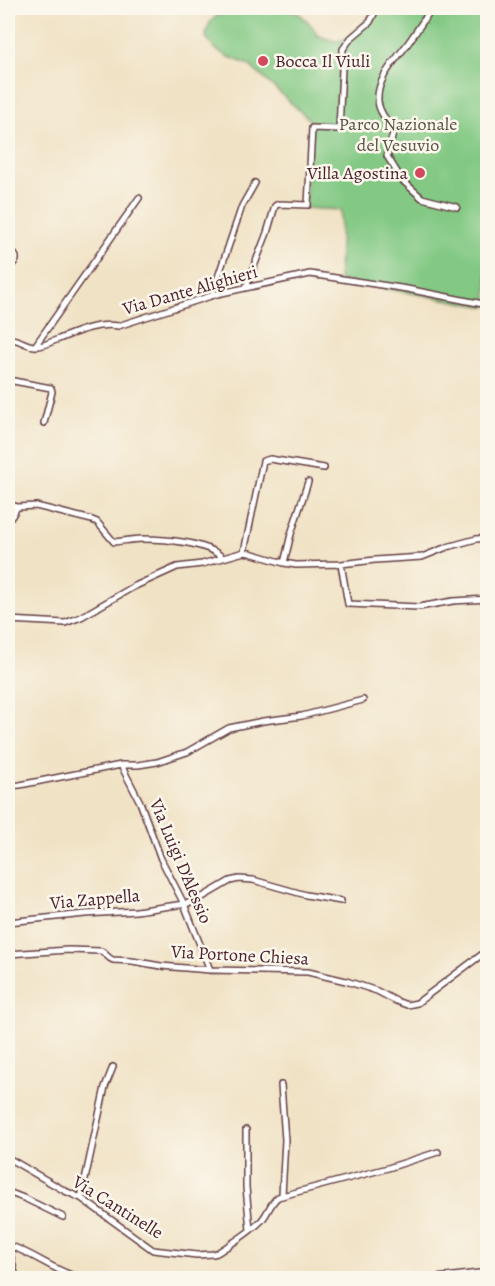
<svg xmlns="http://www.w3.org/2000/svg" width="495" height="1286" viewBox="0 0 495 1286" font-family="Alegreya,serif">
  <rect width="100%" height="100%" fill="#fbf7ec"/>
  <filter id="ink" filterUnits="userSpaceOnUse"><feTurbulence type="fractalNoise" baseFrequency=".0167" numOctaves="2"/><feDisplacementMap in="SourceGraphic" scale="12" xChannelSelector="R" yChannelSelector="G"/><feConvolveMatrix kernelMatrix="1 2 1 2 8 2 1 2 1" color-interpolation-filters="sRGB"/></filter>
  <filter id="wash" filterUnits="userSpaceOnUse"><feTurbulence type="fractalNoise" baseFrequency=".008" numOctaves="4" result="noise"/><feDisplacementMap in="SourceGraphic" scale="24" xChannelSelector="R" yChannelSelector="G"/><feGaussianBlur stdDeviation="1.35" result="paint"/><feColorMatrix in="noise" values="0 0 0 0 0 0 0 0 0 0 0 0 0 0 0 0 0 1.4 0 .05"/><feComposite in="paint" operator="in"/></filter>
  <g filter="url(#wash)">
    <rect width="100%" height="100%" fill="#f0e2c5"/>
    <path fill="#83c984" stroke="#667458" stroke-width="1.5" d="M235 8H285C299 10 311 23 318 36 324 37 331 41 336 41 349 42 369 18 375 8H487V307L423 295 339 281 341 210 305 208 310 120 249 65 227 56 214 48 206 37C208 17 218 15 235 8Z"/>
  </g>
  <g filter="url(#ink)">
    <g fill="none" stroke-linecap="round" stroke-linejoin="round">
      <g stroke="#633c42" stroke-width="8">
        <path id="street" d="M432 8C425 18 418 29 411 39 399 57 376 77 378 101 379 112 387 121 394 130L387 156 402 180 422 198 457 207
          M8 244 16 257V260L8 269
          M246 287 267 233 275 206 278 204 308 205 312 128 339 129 343 49 351 38 370 22 377 8
          M212 295 242 206 255 183
          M8 335 11 339C20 339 27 347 37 346 45 346 52 341 59 339 78 331 98 323 118 326L217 294 310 274 407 289 488 305
          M35 346 139 198
          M8 380 51 388 52 392 44 423
          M8 496 10 504 17 507
          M17 507 36 506 92 520 97 522 114 542C124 541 133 539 142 539 165 539 207 542 223 558
          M8 517 12 516 17 507
          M244 552 263 461 270 459 324 468
          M284 563 291 534 308 482
          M341 564 348 604 419 607 453 601 488 599
          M8 620 65 623 81 617 133 587 177 567 202 564 244 552 250 553 284 563 296 565 341 564 375 560 422 557 447 547 476 539 488 538
          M121 765 140 802 161 859 184 904 210 970
          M8 786 20 785 121 765H138L157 762 187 752 229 728 263 721 302 716 363 700
          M8 922 85 914 136 911 184 904 194 902 230 881 239 879 253 880 306 895 341 901
          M8 954 68 950 101 951C106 953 107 958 113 960L132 961 161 966 210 970 308 972 346 981 377 991 396 1001 407 1005 417 1003 488 950
          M281 1085 285 1140 282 1195
          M246 1130V1187L250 1230
          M8 1158 65 1191 81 1198 153 1250 197 1255 213 1254 217 1253C232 1243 248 1234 261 1221 268 1214 270 1203 278 1197L388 1168 438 1152
          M8 1192 26 1199 63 1217
          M81 1198 105 1087 113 1067
          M8 1245C33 1253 54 1271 80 1278
          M8 1245 16 1278
          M436 1278 488 1272"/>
      </g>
      <use href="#street" stroke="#fff" stroke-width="5"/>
    </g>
  </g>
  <g fill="#d1495b" stroke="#fbf7ec" stroke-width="2">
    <circle cx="263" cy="61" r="6"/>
    <circle cx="420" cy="173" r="6"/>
  </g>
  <g text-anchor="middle" stroke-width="5" stroke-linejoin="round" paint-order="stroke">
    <g font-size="18" fill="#4a1f2b" stroke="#fbf7ec" text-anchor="start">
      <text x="275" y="67">Bocca Il Viuli</text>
      <text x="408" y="179" text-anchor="end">Villa Agostina</text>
    </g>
    <g font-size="18" fill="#5b5246" stroke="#fbf7ec">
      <text x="398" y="130">Parco Nazionale<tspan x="398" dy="21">del Vesuvio</tspan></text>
    </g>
    <g font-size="18" fill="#4a1f2b" stroke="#fbf7ec">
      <text transform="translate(190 290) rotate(-16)" y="6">Via Dante Alighieri</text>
      <text transform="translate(181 861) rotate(67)" y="6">Via Luigi D'Alessio</text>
      <text transform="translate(95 899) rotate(-5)" y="6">Via Zappella</text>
      <text transform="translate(240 955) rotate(3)" y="6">Via Portone Chiesa</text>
      <text transform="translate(118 1207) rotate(32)" y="6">Via Cantinelle</text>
    </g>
  </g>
  <rect width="495" height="1286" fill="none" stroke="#fbf7ec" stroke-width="30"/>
</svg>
